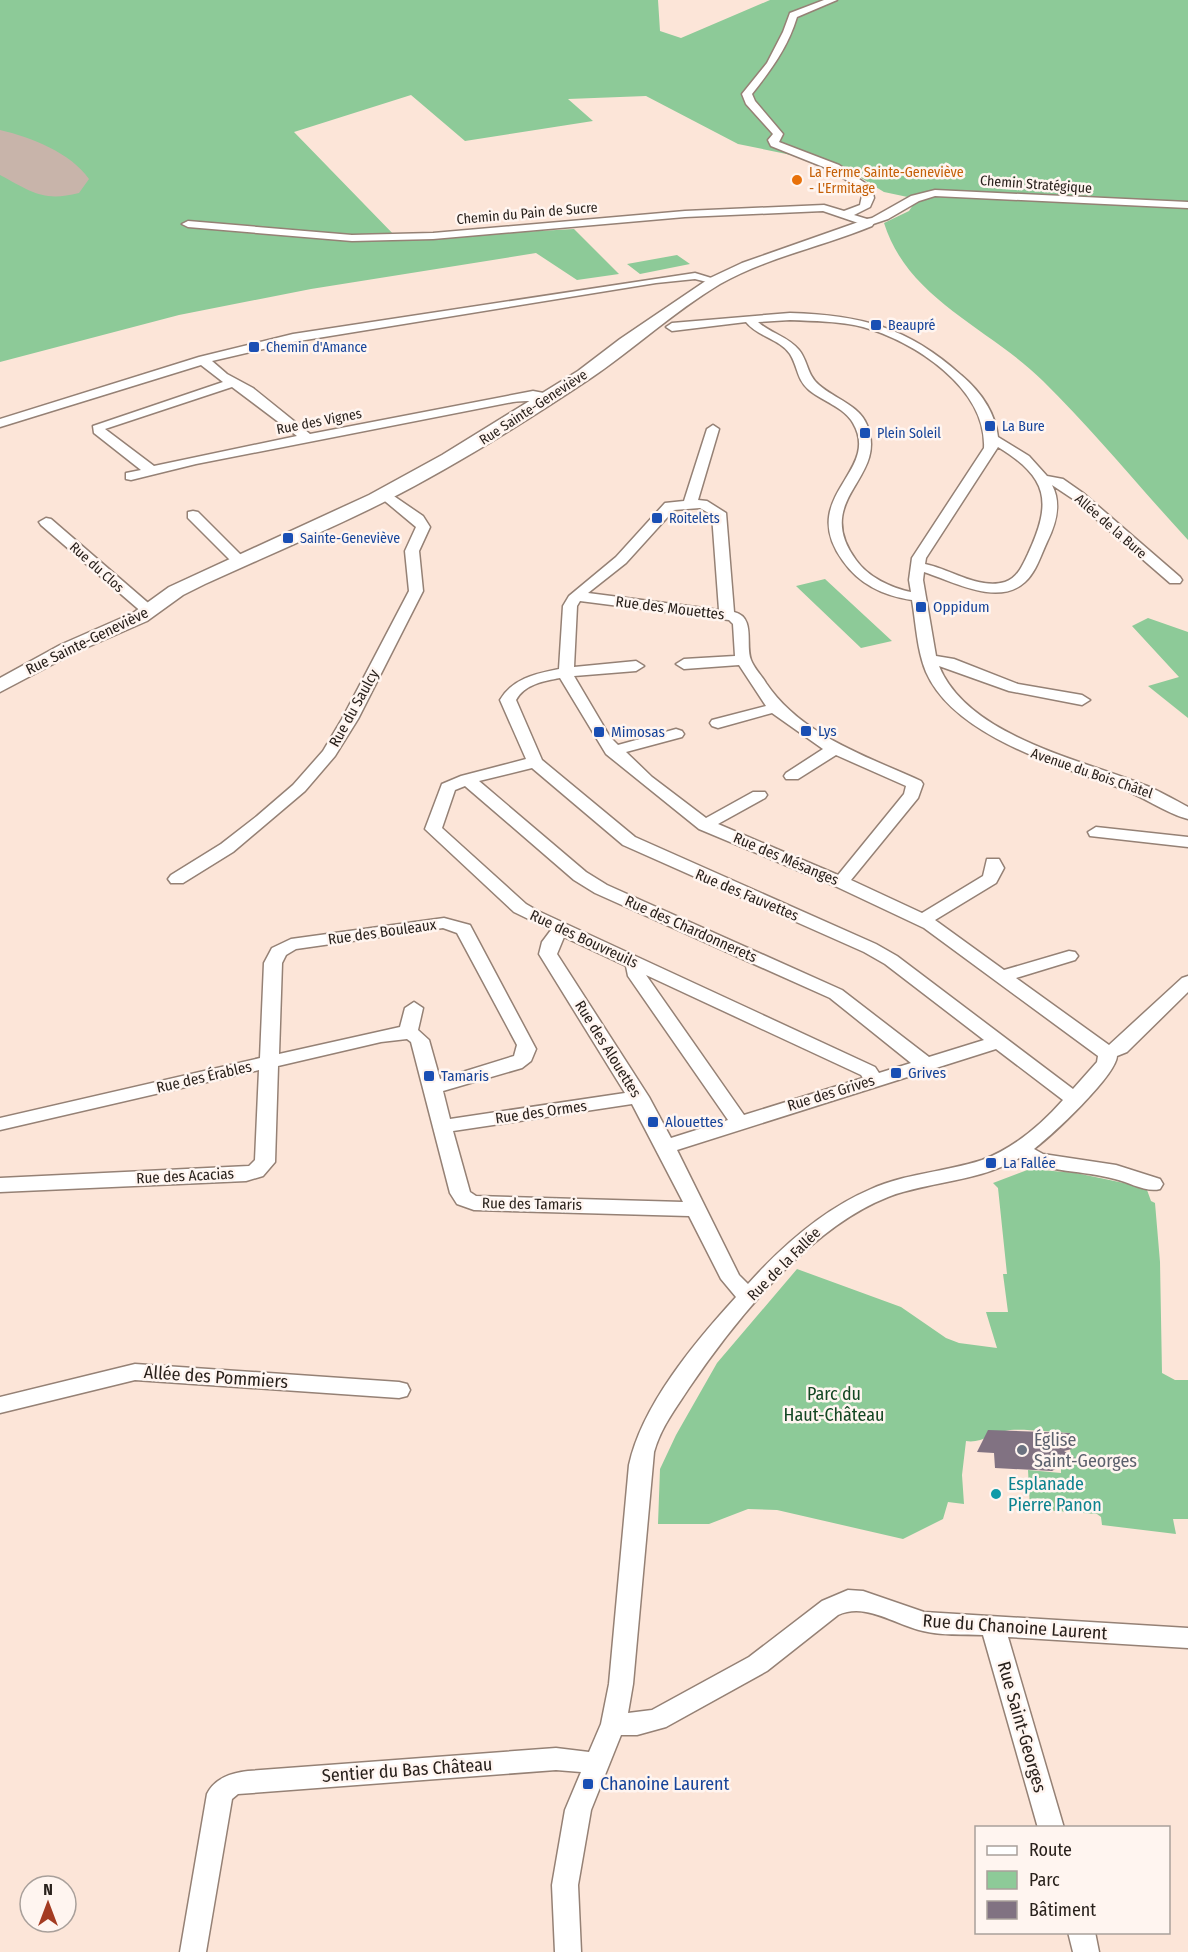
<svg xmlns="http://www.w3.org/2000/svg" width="1188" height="1952" viewBox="0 0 1188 1952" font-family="'Fira Sans Condensed',sans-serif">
  <rect width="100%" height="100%" fill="#fce5d8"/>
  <path fill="#8dca98" d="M0 0H658L660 31 681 38 770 0H1188V540C1140 488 1094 431 1043 381 990 328 908 300 884 223L909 211 917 199 884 192 840 165 738 144 646 96 568 99 593 121 465 141 411 95 294 132 398 239 574 229 619 274 577 280 536 253 311 289 179 315 0 362Z
    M677 255 690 264 640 274 627 264Z
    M825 579 892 641 861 648 796 586Z
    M1148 618 1188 632V718L1148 686 1179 677 1132 626Z
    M1030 1169 1076 1173 1143 1187 1147 1190 1151 1201 1155 1203 1160 1262 1162 1373 1175 1380H1188V1519H1173L1176 1534 1102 1525 1101 1517 1097 1514 1030 1509 1028 1470 1061 1473V1464L1071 1456 1070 1449 1074 1448 1070 1433C1048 1432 1029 1429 1010 1430 995 1432 980 1444 966 1441L962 1475 964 1504 948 1502 943 1519 903 1539 777 1510 748 1509 709 1524H658L660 1469 676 1435 717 1363 797 1269 901 1307 946 1338 959 1343 997 1348 986 1312H1008L1003 1274H1007L998 1188 993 1183Z"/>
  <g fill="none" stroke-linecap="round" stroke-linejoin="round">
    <path fill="#c8b4aa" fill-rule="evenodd" d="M0 130C31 137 71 153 89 179L79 193C43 202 32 192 0 175Z"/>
  </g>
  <path fill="#817282" d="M988 1430 1070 1433 1072 1449 1064 1451 1075 1458 1052 1471 995 1468 994 1453 977 1452Z"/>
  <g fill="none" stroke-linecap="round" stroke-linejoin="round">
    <g stroke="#958175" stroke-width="3">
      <path id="street" d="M824 0H837L797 17C788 47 771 70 752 94L755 101 783 134 779 142 839 165 872 188 874 198 870 207 854 215 867 219 872 218 911 196 935 190 1188 202V208L935 196 919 201 888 219 867 226 823 211 685 217 433 239 352 241 188 227 182 224 188 221 352 235 433 233 685 211 824 205 844 211 860 205 863 191 831 170 771 146 768 140 773 134 746 104 742 94 767 63 783 32 790 13Z
        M695 273 721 281 715 284 695 279 656 283 293 342 212 361 227 374 253 388 310 434 533 391 549 394V400C538 402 525 400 513 402L196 464 131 480 126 479V473L141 470 94 433 93 426 223 382 201 365 0 427V419L199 357 293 334ZM232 387 297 436 154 466 105 429Z
        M790 313C860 315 908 327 961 375 980 391 995 412 998 437L1029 456 1047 476 1063 479 1083 493 1180 577 1182 580 1180 583H1170L1073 499 1052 485C1062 504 1056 524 1047 542 1041 555 1036 572 1025 582 998 607 952 581 924 572L923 580 936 656 954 659 1018 684 1082 695 1090 700 1082 705 1009 691 939 666C968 737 1083 760 1147 786 1161 792 1175 800 1188 807V819C1164 813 1142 795 1117 787 1057 765 954 736 926 672 917 650 916 624 912 600 884 596 859 584 843 561 796 496 882 472 853 423 844 407 822 401 809 390 797 380 798 367 790 354 780 339 758 337 746 322L672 331 666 327 672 323ZM790 320C814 321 839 321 863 327 914 341 987 388 984 448L912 558 909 580 911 592C891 588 868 577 856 560 811 498 889 479 867 425 859 405 835 399 819 385 807 375 808 361 799 350 789 337 770 333 758 322ZM998 447C1049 478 1052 502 1028 554 1023 564 1018 578 1005 582 979 590 950 569 925 564L926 558Z
        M713 425 719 429 698 500 707 501 726 513 734 612C756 617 745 645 751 660 754 668 762 676 766 683 801 735 866 756 921 781L923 784 918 798 851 880 922 913 983 876 987 859H999L1004 868 996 883 935 920 1004 970 1069 951 1075 952 1078 956 1075 960 1016 978 1109 1045 1182 978 1188 976V992L1127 1052 1117 1056C1116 1076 1051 1136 1034 1149L1043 1154 1116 1165 1160 1179 1163 1184 1160 1189C1146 1193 1129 1182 1115 1179 1083 1170 1049 1173 1019 1158 980 1182 930 1181 888 1197 809 1228 736 1319 689 1388 676 1408 661 1427 654 1452L633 1684 628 1713 652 1710 749 1657 822 1601 848 1590 863 1591 924 1612 1188 1628V1648L1008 1637 1064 1828H1038L983 1635C964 1634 942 1636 923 1631 895 1625 866 1602 838 1615L767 1671 666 1727 637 1735H621L591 1810 578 1885 581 1952H555L552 1885 565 1810 581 1772 556 1770 238 1794 232 1799 206 1952H180L207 1794C215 1778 231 1773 248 1771L556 1748 589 1752 601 1724 609 1684 629 1465C642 1405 695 1342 736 1297L721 1279 689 1216 474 1210 457 1204 450 1193 411 1042 407 1039 381 1042 278 1066 275 1162 263 1176 246 1181 0 1192V1178L249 1166 255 1160 259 1070 0 1130V1118L260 1058 264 963 272 948 291 939 444 918 470 925 536 1049 531 1061 522 1068 443 1091 450 1119 625 1093 539 954 542 942 551 930 514 912 425 829 442 784 461 776 526 759 500 700C513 678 535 674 559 669L563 606 569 596 616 557 665 503 684 501 707 429ZM700 508 712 515 719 610 588 593 626 563 674 510ZM580 601 729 620 733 624 735 656 684 659 676 664 684 669 739 665 766 706 712 720 710 723 712 726 718 728 772 713 823 749 786 773 784 776 786 779H798L836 755 906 786 904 794 838 875 718 824 765 798 767 795 765 792H753L706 818 652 777 626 752 682 737 684 734 682 731 676 729 618 745 610 737 574 676 636 671 644 666 636 661 574 667 577 606ZM560 678 606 754 699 829 835 886 924 928 1098 1056 1097 1062 1073 1089 897 956 876 944 635 837 542 760 516 700C525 684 544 681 560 678ZM532 768 623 845 864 952 885 964 984 1040 929 1057 842 990 607 885 586 872 479 781ZM465 786 574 880 595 893 830 998 911 1063 879 1073 875 1067 538 911 526 904 442 828 455 790ZM443 928 457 933 517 1045 514 1056 440 1079 429 1040 418 1030 423 1008 414 1002 405 1008 400 1027 279 1054 282 963 286 955 296 949ZM564 937 626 966 628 976 728 1120 671 1138 649 1097 557 954ZM646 975 861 1075 863 1078 744 1115ZM996 1049 1063 1100C1041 1125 1014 1148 982 1160 946 1172 907 1173 871 1189 824 1209 782 1246 748 1284L739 1275 677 1150ZM632 1104 683 1202 476 1196 470 1192 453 1131Z
        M385 490 423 516 430 527 419 551 423 591 358 719 335 756 305 791 233 852 183 883H171L168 879 171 875 221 844 257 816 293 785 323 751 342 719 409 591 405 551 416 527 380 497 378 494Z
        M193 511 198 512 245 559V565H235L188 518V512Z
        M46 518 51 519 154 608 156 611 154 614H144L41 525 39 522Z
        M1096 827 1188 837V847L1090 836 1088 832Z
        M135 1364 399 1382 407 1384 410 1390 407 1396 399 1398 135 1380 0 1413V1397Z
        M1068 1932H1095L1099 1952H1073Z"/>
    </g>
    <g stroke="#958175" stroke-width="3">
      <path id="secondary" d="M867 219 872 220 874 223 872 226C824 246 765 258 720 284 673 312 633 350 588 380 522 424 453 467 382 503 324 532 264 557 205 584L183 595 147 621 74 653 0 692V678L60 645 133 613 169 587 369 495 442 455 578 371 620 339 710 278 742 263Z"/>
    </g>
    <use href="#street" fill="#fff" fill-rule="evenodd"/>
    <use href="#secondary" fill="#fff" fill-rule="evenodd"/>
  </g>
  <circle fill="#e8710a" stroke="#fff5f0" stroke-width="2" cx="797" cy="180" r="6"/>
  <g fill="#1a4fb4" stroke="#fff5f0" stroke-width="2">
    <rect x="870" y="319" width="12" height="12" rx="3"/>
    <rect x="248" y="341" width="12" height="12" rx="3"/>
    <rect x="984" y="420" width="12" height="12" rx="3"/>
    <rect x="859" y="427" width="12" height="12" rx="3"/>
    <rect x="651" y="512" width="12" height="12" rx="3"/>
    <rect x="282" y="532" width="12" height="12" rx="3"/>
    <rect x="915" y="601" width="12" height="12" rx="3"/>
    <rect x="800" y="725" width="12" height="12" rx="3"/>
    <rect x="593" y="726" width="12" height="12" rx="3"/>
    <rect x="890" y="1067" width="12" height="12" rx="3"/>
    <rect x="423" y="1070" width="12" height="12" rx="3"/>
    <rect x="647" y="1116" width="12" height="12" rx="3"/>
    <rect x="985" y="1157" width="12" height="12" rx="3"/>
    <rect x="582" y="1778" width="12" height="12" rx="3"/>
  </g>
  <circle fill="#6b7280" stroke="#fff5f0" stroke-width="2" cx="1022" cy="1450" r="6"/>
  <circle fill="#0f9aa8" stroke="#fff5f0" stroke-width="2" cx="996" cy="1494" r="6"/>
  <g text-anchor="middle" stroke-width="5" stroke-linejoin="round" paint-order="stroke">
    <g font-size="14" fill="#c56008" stroke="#fff5f0" text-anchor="start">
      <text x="809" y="177">La Ferme Sainte-Geneviève<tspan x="809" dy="16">- L'Ermitage</tspan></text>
    </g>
    <g font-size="14" fill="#29211c" stroke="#fff5f0">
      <text transform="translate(1036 184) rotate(4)" y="5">Chemin Stratégique</text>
      <text transform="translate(527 213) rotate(-5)" y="5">Chemin du Pain de Sucre</text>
      <text transform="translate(533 407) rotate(-33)" y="5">Rue Sainte-Geneviève</text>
      <text transform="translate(319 421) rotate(-11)" y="5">Rue des Vignes</text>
      <text transform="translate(1111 526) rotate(41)" y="5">Allée de la Bure</text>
      <text transform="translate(97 567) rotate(42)" y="5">Rue du Clos</text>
      <text transform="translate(1092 773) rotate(19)" y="5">Avenue du Bois Châtel</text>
    </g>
    <g font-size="14" fill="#164399" stroke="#fff5f0" text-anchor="start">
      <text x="888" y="330">Beaupré</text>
      <text x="266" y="352">Chemin d'Amance</text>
      <text x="1002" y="431">La Bure</text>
      <text x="877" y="438">Plein Soleil</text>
      <text x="669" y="523">Roitelets</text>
      <text x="300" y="543">Sainte-Geneviève</text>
    </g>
    <g font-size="15" fill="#164399" stroke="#fff5f0" text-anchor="start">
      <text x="933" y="612">Oppidum</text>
      <text x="818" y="736">Lys</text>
      <text x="611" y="737">Mimosas</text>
      <text x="908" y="1078">Grives</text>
      <text x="441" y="1081">Tamaris</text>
      <text x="665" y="1127">Alouettes</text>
      <text x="1003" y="1168">La Fallée</text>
    </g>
    <g font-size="15" fill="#29211c" stroke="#fff5f0">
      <text transform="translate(670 608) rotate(7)" y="5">Rue des Mouettes</text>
      <text transform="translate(87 641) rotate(-26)" y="5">Rue Sainte-Geneviève</text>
      <text transform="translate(354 708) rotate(-61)" y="5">Rue du Saulcy</text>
      <text transform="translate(786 859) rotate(23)" y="5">Rue des Mésanges</text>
      <text transform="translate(747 895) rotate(23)" y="5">Rue des Fauvettes</text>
      <text transform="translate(691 929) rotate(24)" y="5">Rue des Chardonnerets</text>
      <text transform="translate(382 932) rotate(-8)" y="5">Rue des Bouleaux</text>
      <text transform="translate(584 939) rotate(25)" y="5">Rue des Bouvreuils</text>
      <text transform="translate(608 1049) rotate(58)" y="5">Rue des Alouettes</text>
      <text transform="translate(204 1077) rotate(-13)" y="5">Rue des Érables</text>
      <text transform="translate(831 1093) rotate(-17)" y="5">Rue des Grives</text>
      <text transform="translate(541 1112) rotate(-8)" y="5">Rue des Ormes</text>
      <text transform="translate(185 1176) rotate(-3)" y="5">Rue des Acacias</text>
      <text transform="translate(532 1204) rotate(1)" y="5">Rue des Tamaris</text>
      <text transform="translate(784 1264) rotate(-45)" y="5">Rue de la Fallée</text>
    </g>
    <g font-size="18" fill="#29211c" stroke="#fff5f0">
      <text transform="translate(216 1377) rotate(4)" y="6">Allée des Pommiers</text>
      <text transform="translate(1015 1627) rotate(4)" y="6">Rue du Chanoine Laurent</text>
      <text transform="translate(1022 1727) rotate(74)" y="6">Rue Saint-Georges</text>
      <text transform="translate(407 1770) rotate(-4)" y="6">Sentier du Bas Château</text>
    </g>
    <g font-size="18" fill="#134723" stroke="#fff5f0">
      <text x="834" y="1400">Parc du<tspan x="834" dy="21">Haut-Château</tspan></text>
    </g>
    <g font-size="18" fill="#5b616d" stroke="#fff5f0" text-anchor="start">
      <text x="1034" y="1446">Église<tspan x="1034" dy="21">Saint-Georges</tspan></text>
    </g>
    <g font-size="18" fill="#0d838f" stroke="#fff5f0" text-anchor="start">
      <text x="1008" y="1490">Esplanade<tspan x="1008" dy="21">Pierre Panon</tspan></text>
    </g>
    <g font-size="18" fill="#164399" stroke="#fff5f0" text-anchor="start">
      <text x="600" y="1790">Chanoine Laurent</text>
    </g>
  </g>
  <rect x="975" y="1826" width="195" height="108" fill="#fff5f0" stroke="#a9a09b" stroke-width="1.5"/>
  <rect x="987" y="1846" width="30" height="9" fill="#ffffff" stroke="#a9a09b" stroke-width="1.5"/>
  <text x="1029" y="1856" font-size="18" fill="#29211c">Route</text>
  <rect x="987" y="1871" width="30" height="18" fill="#8dca98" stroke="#a9a09b" stroke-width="1.5"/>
  <text x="1029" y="1886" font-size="18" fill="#29211c">Parc</text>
  <rect x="987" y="1901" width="30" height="18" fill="#817282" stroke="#a9a09b" stroke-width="1.5"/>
  <text x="1029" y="1916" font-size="18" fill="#29211c">Bâtiment</text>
  <g transform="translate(48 1904)"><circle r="28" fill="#fff5f0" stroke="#a9a09b" stroke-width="1.5"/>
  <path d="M0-4.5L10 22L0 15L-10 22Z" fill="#a43b22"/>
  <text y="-9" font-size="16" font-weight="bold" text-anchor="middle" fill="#29211c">N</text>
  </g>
</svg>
